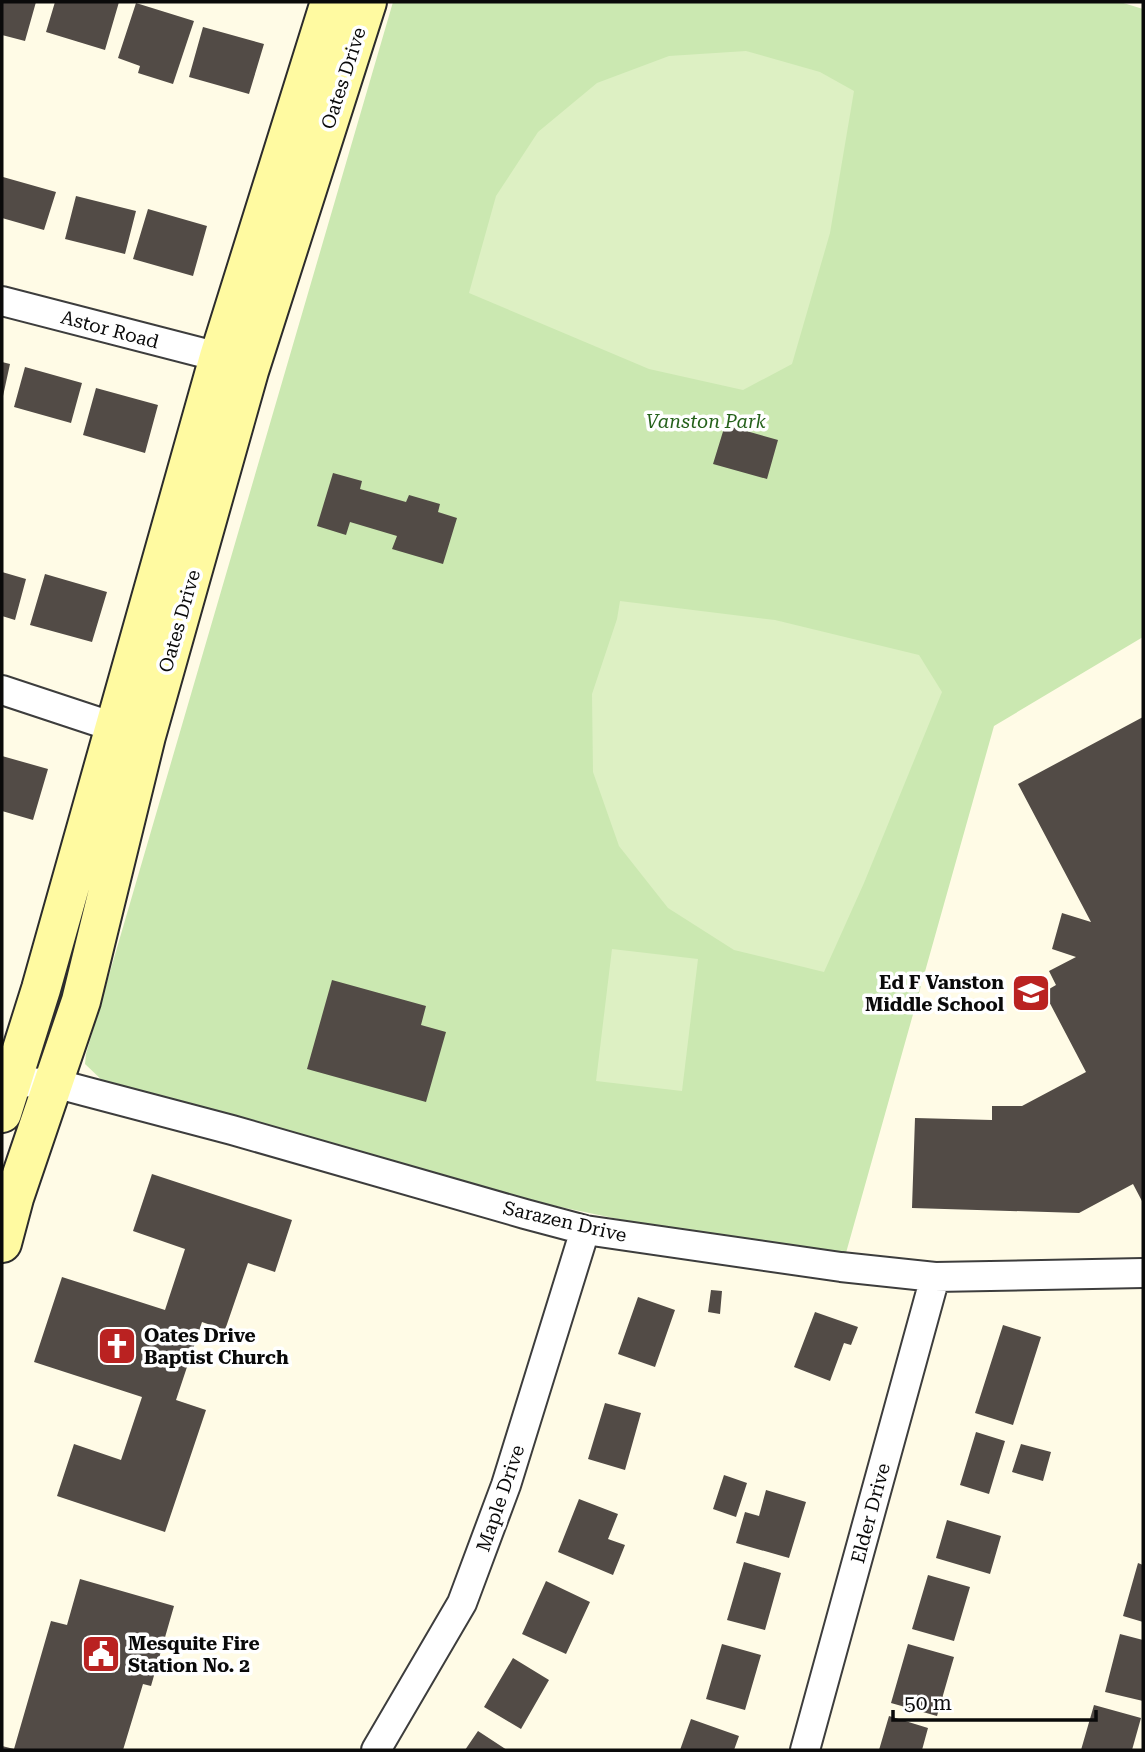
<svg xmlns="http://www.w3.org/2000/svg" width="1145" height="1752" viewBox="0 0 1145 1752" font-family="'Roboto Serif',serif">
  <rect width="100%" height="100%" fill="#fffbe6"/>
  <path fill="#cbe8b1" d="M393 2H1120L1143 9V637L994 726 844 1260 656 1227 532 1201 105 1083 85 1064 86 1054Z"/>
  <path fill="#ddf0c3" d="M746 51 820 72 854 91 830 233 792 364 743 390 649 369 469 293 496 196 538 132 597 83 669 56Z
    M620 601 775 620 919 655 942 692 864 883 824 972 734 950 668 908 619 846 593 772 592 694 617 619Z
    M612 949 698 959 682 1091 596 1081Z"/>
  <path fill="#524b46" d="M2 2H36L25 41 2 35Z
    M55 2H119L105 50 46 32Z
    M136 3 194 21 173 84 138 73 140 66 118 58Z
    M203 27 264 44 249 94 189 77Z
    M3 177 56 192 44 230 2 218V183Z
    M76 196 136 211 125 254 65 239Z
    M148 209 207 226 193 276 133 259Z
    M2 362 10 364 3 396H2Z
    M25 367 82 383 71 423 14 407Z
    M96 388 158 405 145 453 83 435Z
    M725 425 778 440 767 479 713 464Z
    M333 473 362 481 360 489 406 502 409 495 440 504 438 512 457 518 443 564 392 549 397 536 350 522 346 535 317 526Z
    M2 572 26 579 15 620 2 616Z
    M45 574 107 592 92 642 30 625Z
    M1143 717V1203L1133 1184 1079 1213 912 1208 915 1118 992 1120V1106H1022L1086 1072 1044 992 1056 985 1049 971 1076 957 1052 949 1062 913 1091 922 1018 784Z
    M2 756 48 769 33 820 2 811Z
    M332 980 426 1006 421 1025 446 1032 426 1102 307 1069Z
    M152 1174 292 1220 275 1272 248 1263 225 1330 202 1322 176 1400 206 1410 165 1532 57 1496 74 1444 121 1460 142 1397 34 1362 62 1277 165 1310 185 1249 133 1231Z
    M711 1290 722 1291 720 1314 708 1312Z
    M638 1297 675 1310 655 1367 618 1354Z
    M815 1312 858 1327 851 1345 844 1343 830 1381 794 1367Z
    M1003 1325 1041 1337 1013 1425 975 1413Z
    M605 1403 641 1413 625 1470 588 1459Z
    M976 1432 1005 1441 989 1494 960 1485Z
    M1021 1444 1051 1452 1043 1481 1012 1472Z
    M724 1475 747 1483 736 1517 713 1509Z
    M766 1490 806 1502 789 1558 736 1543 745 1512 759 1516Z
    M579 1499 618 1514 608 1539 625 1545 613 1575 558 1552Z
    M947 1520 1001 1536 990 1574 936 1558Z
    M744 1562 781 1573 765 1630 727 1620Z
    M1138 1563 1143 1565V1622L1123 1616Z
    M928 1575 970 1587 954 1641 912 1629Z
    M80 1579 174 1606 151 1686 143 1684 123 1750H2V1746L14 1749 51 1621 67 1625Z
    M546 1581 590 1602 566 1654 522 1634Z
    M1120 1634 1143 1640V1701L1105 1692Z
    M722 1644 761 1655 745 1710 706 1699Z
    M908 1644 954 1657 937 1716 891 1703Z
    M513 1658 549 1680 521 1729 484 1707Z
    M1094 1705 1141 1718 1132 1750H1081Z
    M889 1716 928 1728 922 1750H879Z
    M691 1719 739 1736 734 1750H680Z
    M478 1731 507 1750H465Z"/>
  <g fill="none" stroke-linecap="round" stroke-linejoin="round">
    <g stroke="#3d3d3d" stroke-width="32">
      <path id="minor" d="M2 301 219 357
        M2 690 132 733
        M2 1079 11 1082 54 1083 84 1091 232 1130 525 1214 585 1230 841 1267 935 1277 1143 1273
        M376 1750 462 1603 506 1485 585 1230
        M805 1750 935 1277"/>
    </g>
    <g stroke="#2c2c2c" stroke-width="42">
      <path id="secondary" d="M2 1113 41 989 219 357 330 2
        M2 1243 14 1198 81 1001 146 736 249 371 367 2"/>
    </g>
    <use href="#minor" stroke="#fff" stroke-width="28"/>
    <use href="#secondary" stroke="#fffaa1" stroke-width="38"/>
  </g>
  <defs>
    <g id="school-square" transform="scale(2.0125)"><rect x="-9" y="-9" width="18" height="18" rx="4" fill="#ba2221" stroke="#fff"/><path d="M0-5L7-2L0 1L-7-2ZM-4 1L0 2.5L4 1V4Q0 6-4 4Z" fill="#fff"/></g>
    <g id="church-square" transform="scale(2.0125)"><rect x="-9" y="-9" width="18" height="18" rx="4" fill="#ba2221" stroke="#fff"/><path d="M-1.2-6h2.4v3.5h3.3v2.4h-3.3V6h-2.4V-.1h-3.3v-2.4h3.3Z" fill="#fff"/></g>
    <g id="civic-square" transform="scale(2.0125)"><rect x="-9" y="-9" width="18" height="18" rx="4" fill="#ba2221" stroke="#fff"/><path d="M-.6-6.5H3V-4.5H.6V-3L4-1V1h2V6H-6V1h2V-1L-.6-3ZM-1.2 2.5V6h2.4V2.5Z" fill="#fff"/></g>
  </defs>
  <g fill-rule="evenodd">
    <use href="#school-square" x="1031" y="993"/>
    <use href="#church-square" x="117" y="1346"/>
    <use href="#civic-square" x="101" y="1654"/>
  </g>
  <g text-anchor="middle" stroke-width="7" stroke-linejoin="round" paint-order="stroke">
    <g font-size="19" fill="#0a0a0a" stroke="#fff">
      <text transform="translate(343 78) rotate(-72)" y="7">Oates Drive</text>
      <text transform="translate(110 329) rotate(15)" y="7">Astor Road</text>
      <text transform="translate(179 621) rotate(-74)" y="7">Oates Drive</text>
      <text transform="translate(565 1221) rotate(13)" y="7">Sarazen Drive</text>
      <text transform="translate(500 1498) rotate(-71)" y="7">Maple Drive</text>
      <text transform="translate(870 1513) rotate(-75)" y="7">Elder Drive</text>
    </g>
    <g font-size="19" font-style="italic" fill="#25611b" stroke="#fff">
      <text x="706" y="428">Vanston Park</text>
    </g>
    <g font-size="19" font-weight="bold" fill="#0a0a0a" stroke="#fff" text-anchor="start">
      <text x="1004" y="989" text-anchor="end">Ed F Vanston<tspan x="1004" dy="22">Middle School</tspan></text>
      <text x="144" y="1342">Oates Drive<tspan x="144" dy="22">Baptist Church</tspan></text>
      <text x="128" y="1650">Mesquite Fire<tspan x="128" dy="22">Station No. 2</tspan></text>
    </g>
  </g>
  <rect width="1145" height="1752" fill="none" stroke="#0a0a0a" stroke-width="7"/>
  <path d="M893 1710v10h203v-10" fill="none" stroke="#0a0a0a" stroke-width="3.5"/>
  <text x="904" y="1710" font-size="21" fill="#0a0a0a" stroke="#ffffff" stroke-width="5" paint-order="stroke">50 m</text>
</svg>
